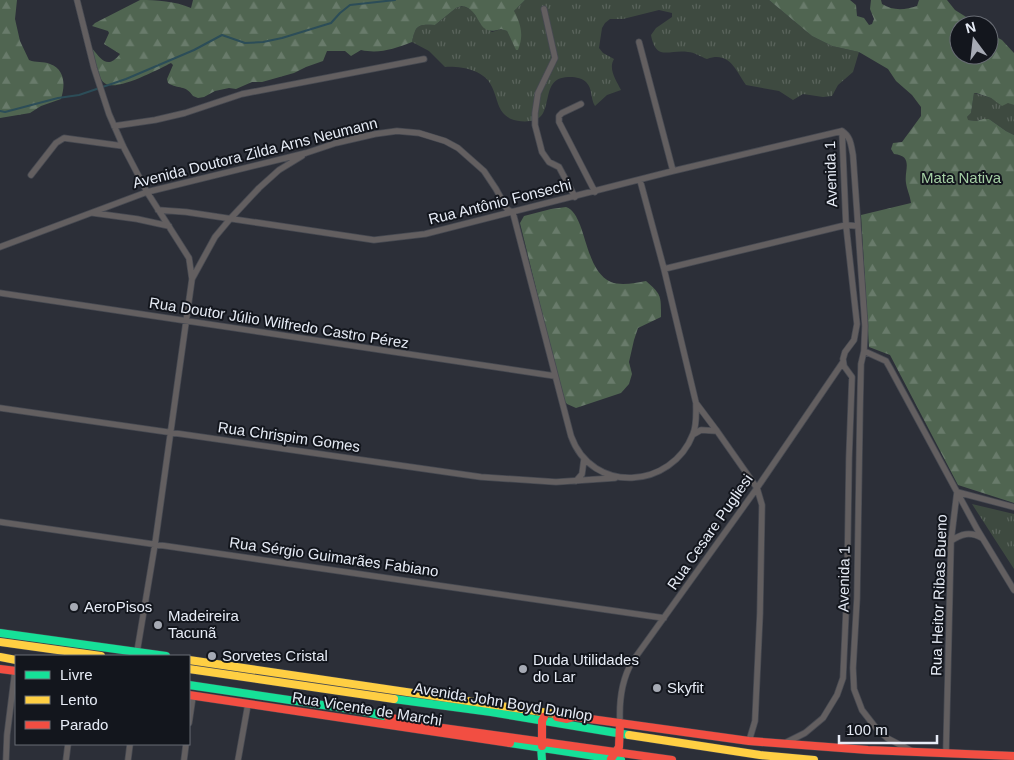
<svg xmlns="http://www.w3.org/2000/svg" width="1014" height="760" viewBox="0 0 1014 760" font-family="Helvetica,sans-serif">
  <defs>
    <pattern id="grass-tufts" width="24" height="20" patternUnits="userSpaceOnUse" patternTransform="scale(1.25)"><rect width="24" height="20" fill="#3e4a40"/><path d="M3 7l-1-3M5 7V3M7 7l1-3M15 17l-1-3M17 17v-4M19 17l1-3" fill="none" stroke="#5a645c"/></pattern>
    <pattern id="forest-firs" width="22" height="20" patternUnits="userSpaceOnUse" patternTransform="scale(1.25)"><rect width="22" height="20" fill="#506551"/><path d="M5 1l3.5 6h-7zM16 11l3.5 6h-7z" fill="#697b6b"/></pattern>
  </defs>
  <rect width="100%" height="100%" fill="#2c2f38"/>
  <path fill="url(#grass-tufts)" d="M525 0H769L812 36 832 46 859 52 853 72 838 85 832 96 823 97 803 94 793 100 779 91 746 85C735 69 729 51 707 59 701 57 694 52 688 52 669 49 656 62 651 35L656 28 672 17V13L659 10 623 19H610L605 23 602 28 599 48 603 53 614 59C608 69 616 80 621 90L607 95 595 106C590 98 593 89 586 82 580 77 574 77 568 77 537 78 557 119 530 121 524 122 516 121 511 119 497 112 498 99 492 87 485 70 461 66 445 67L429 51 412 42C416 25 417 24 435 25L456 8 463 6 472 10 481 24 492 32 501 29 507 31 516 49 514 11Z
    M974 93 991 98 1002 105 1008 102 1014 105V135L1006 131 989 119H983L976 121 967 120V117L971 113Z
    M972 504 1014 514V569Z"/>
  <path fill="url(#forest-firs)" d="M0 0H17L15 19 20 41 29 60C36 63 43 61 50 64 66 70 65 86 61 99L41 106 30 113 0 118Z
    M140 0C157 0 175 1 191 8L193 0H525L514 11C521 24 524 36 518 50H516L507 31 501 29C475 38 483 10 462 6L456 8 435 25C417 24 416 25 412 42 394 49 379 54 361 50L351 56 345 51H327L323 61 306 67 294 73 262 82H252L236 89 229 88 215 91 204 97 198 98 193 96C185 84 179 90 168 83L167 79 173 65 171 63C159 69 118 91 106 84 96 78 93 58 92 48 102 61 108 69 120 54L104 44 109 33 108 31 92 26 95 23Z
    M769 0H850L856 5 857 16 864 18 869 25 872 24 874 19 870 9 871 0H881L882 4C893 11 905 10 917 6L919 0H947L955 10 979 25H959V55H989V33L1002 40 1014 53V105L1008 103 1002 106 991 98 976 93H974L971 113 967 117 968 120 976 121 983 119H989L1006 131 1014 135V503L958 485 890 355 869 347 861 215 911 203C910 195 907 190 906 183 904 170 914 156 894 154L891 149 893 143 902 142 921 116V107L912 95 896 81 888 69 859 52 832 46 812 36Z
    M566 207C587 214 583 270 611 282 621 286 635 283 646 281 662 295 661 296 661 317L638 328 634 340 629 362 632 374 629 384 621 393 576 408 567 404 563 399 520 223 524 216 551 209Z"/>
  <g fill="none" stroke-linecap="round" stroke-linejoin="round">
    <path stroke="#2c4d58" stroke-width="2" d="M0 111 5 112 58 98 79 95 126 79 194 50 222 35 245 43 263 42 282 38 331 23 340 13 350 5 395 0"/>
    <g stroke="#474a52" stroke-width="7">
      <path id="street" d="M77 0 94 68 109 114 123 146 147 192 189 258 192 279 155 544 137 652
        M544 9 555 58 538 93 535 113V125L542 152 549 162 559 167 575 197
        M639 42 673 171
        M581 104 562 113 559 116V122L595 192
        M114 126 155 120 185 113 242 94 424 59
        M842 131C851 137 851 145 853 155L865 326 864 351 861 364 860 409 857 598 853 668 854 689 862 710 876 728 887 738 912 751
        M31 175 56 143 64 138 123 146
        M640 180 664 269 696 403 717 431 757 488 762 505 760 613 755 721 749 741
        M158 210 186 212 374 240 425 234 673 171 842 131
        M93 213 137 219 169 226
        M0 247 147 192 306 153 336 143 375 134 397 131 419 133 445 141 458 148 484 171 496 189 507 209 513 213 571 436C592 495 672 489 693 434 697 425 696 413 696 403
        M664 269 846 225 857 226
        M192 279 215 237 230 219 259 188 279 170 302 156
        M0 293 555 376
        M864 351 886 361 890 368 977 529 1014 590
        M0 408 481 477 556 482 615 478
        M694 434 701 430 717 431
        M576 481 582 474 584 459
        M957 492 1014 507
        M0 522 664 618
        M951 541C961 534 970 531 982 538
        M189 723 193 696
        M620 723C619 702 621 681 632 662L757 488 843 362
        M785 743 805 733 823 718 837 695 843 678 847 589 849 458 852 377 844 366 843 359 845 352 854 340 857 324 846 225 842 131
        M946 752 951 541 957 492
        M6 760 7 735 15 671
        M66 760 68 744
        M128 760 130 744
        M184 760 186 744
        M238 760 248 704"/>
    </g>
    <g stroke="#474a52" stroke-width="9">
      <path id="fast" d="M0 633 166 656
        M189 685 363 711 388 717
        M394 699 491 712 629 735
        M510 743 621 760
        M541 747 542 760"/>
    </g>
    <g stroke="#474a52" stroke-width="9">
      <path id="slow" d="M0 642 101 656
        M0 657 16 660
        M189 660 576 717
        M189 669 394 699
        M629 735 760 755 814 760"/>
    </g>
    <g stroke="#474a52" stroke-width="9">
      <path id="jam" d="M0 669 16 671
        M189 695 510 743
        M388 717 421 725 672 760
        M557 717 567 719 574 717
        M576 717 749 741 868 750 1014 756
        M542 746V721L544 717
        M611 759 619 747 620 723"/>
    </g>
    <use href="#street" stroke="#635f60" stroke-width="5.5"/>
    <use href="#fast" stroke="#16e098" stroke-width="8"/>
    <use href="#slow" stroke="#ffcf43" stroke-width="8"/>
    <use href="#jam" stroke="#f24e42" stroke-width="8"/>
  </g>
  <g fill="#a6aab4" stroke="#13161d" stroke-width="2">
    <circle cx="74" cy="607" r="5"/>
    <circle cx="158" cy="625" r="5"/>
    <circle cx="212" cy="656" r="5"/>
    <circle cx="523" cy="669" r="5"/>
    <circle cx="657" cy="688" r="5"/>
  </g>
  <g text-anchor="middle" stroke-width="4" stroke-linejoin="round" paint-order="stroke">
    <g font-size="15" fill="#e7ecf6" stroke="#13161d">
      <text transform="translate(255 153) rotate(-14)" y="5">Avenida Doutora Zilda Arns Neumann</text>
      <text transform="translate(831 174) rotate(-92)" y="5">Avenida 1</text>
      <text transform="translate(500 202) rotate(-14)" y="5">Rua Antônio Fonsechi</text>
      <text transform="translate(279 323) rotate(9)" y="5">Rua Doutor Júlio Wilfredo Castro Pérez</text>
      <text transform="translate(289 437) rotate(8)" y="5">Rua Chrispim Gomes</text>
      <text transform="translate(710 532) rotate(-55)" y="5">Rua Cesare Pugliesi</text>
      <text transform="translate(334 557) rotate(8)" y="5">Rua Sérgio Guimarães Fabiano</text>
      <text transform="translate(844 579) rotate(-89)" y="5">Avenida 1</text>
      <text transform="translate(939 595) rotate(-88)" y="5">Rua Heitor Ribas Bueno</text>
      <text transform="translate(503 702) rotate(9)" y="5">Avenida John Boyd Dunlop</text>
      <text transform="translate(367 709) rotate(9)" y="5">Rua Vicente de Marchi</text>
    </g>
    <g font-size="15" fill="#a5cfa4" stroke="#13161d">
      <text x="961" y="183">Mata Nativa</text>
    </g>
    <g font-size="15" fill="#e7ecf6" stroke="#13161d" text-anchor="start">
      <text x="84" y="612">AeroPisos</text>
      <text x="168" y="621">Madeireira<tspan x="168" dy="17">Tacunã</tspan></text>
      <text x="222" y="661">Sorvetes Cristal</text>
      <text x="533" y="665">Duda Utilidades<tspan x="533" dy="17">do Lar</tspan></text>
      <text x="667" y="693">Skyfit</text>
    </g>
  </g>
  <rect x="15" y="655" width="175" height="90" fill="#13161d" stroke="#686c74"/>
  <rect x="25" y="671" width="25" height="8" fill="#16e098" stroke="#686c74"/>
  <text x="60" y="680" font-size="15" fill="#e7ecf6">Livre</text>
  <rect x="25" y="696" width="25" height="8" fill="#ffcf43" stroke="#686c74"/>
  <text x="60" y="705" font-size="15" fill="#e7ecf6">Lento</text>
  <rect x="25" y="721" width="25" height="8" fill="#f24e42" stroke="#686c74"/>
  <text x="60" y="730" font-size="15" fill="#e7ecf6">Parado</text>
  <g transform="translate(974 40) rotate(345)"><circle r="24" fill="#13161d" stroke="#686c74"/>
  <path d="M0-4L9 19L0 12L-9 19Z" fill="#a6aab4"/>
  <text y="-8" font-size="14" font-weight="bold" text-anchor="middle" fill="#e7ecf6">N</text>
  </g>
  <path d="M839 735v8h98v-8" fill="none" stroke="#e7ecf6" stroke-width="2.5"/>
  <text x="846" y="735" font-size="15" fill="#e7ecf6" stroke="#13161d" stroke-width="4" paint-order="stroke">100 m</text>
</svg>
